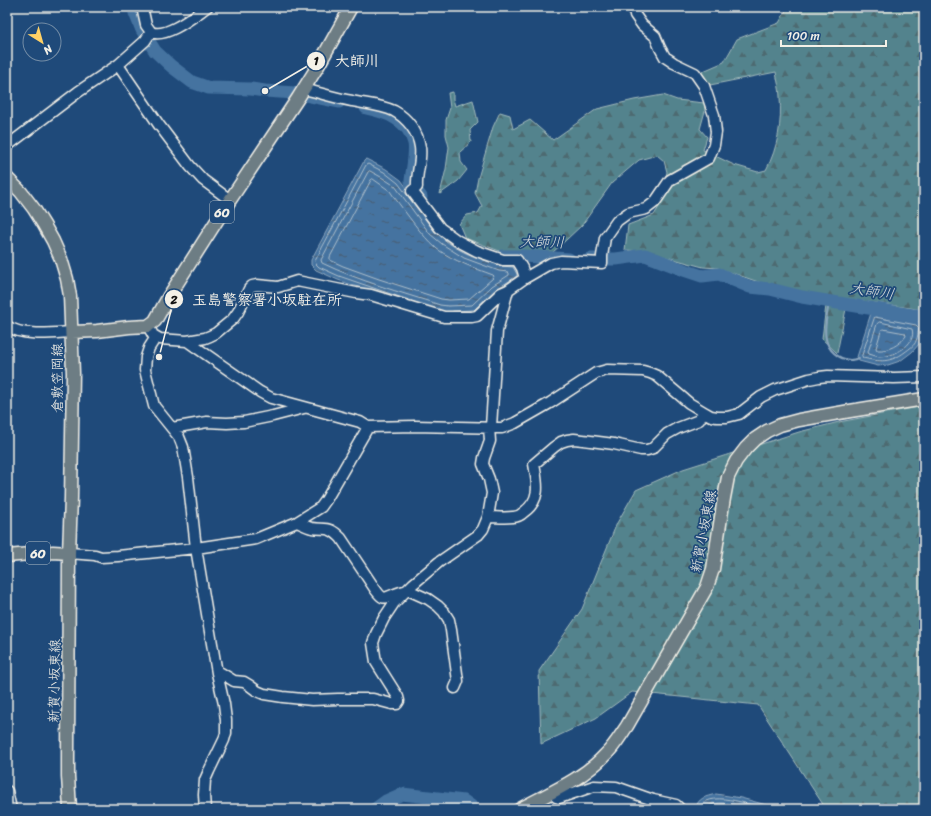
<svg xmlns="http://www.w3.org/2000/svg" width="931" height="816" viewBox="0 0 931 816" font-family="Sriracha,'Klee One',sans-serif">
  <defs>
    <pattern id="forest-firs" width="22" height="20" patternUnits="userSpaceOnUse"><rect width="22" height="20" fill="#52838d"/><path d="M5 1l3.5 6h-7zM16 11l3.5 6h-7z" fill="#4e6b71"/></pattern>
    <pattern id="water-ripples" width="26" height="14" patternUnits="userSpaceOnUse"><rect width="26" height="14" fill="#4573a0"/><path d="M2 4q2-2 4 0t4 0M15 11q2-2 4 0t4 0" fill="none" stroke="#475e73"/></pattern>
  </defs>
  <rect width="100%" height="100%" fill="#1f4a7a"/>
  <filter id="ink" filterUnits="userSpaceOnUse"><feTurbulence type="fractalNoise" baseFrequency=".025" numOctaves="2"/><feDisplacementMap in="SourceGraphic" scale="8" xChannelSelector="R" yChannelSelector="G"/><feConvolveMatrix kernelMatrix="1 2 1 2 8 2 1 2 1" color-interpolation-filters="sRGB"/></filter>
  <g filter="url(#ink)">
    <path fill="url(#forest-firs)" stroke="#a3baba" d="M788 7H924V310L848 299 837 353 822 339 827 297 770 286 718 268 703 267 644 251 625 250 628 225 654 215 659 207 667 172 664 161 657 155 639 160 612 183 582 225 551 254 505 253 465 238 459 224 467 215 478 213 482 206 475 193 478 178 493 127 500 112 510 115 513 129 530 120 553 140 597 109 634 100 663 95 677 100 704 103 705 111 700 129 707 137 703 150 734 165 758 172 766 170C778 148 782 122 780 97 780 89 777 80 776 72L710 85 701 72 724 62 737 39 779 23Z
      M453 92V99L455 106 473 100 478 122 470 130 471 142 460 152 461 162 467 170 458 181 440 194 446 169 449 147 446 135V120L450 108 448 93Z
      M924 406V809H826L758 705 632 692 596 718 541 744 539 671 582 609 617 523 636 490 683 469 799 432 839 422Z"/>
    <path fill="url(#water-ripples)" stroke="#8ba5bd" d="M366 159 386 169 401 180 437 228 515 263 523 277 476 314 447 315 374 293 338 280 316 270 311 265V260L364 161Z
      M873 312 919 321 923 326 920 343 912 352 900 361 888 365 878 366 859 361 857 357 871 313Z
      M716 794 741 798 781 809H695C699 797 705 797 716 794Z"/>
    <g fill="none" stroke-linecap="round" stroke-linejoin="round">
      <path stroke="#aebfcb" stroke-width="1" d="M370 171 381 177 395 186 430 234 442 244 464 258 499 271 508 272 509 273V275L492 286 472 305 448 306 440 305C400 292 359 281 322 263L321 260 368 172Z
        M373 179 390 191 394 197C407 214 421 235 437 249 454 261 474 268 493 275L494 276 493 278 469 299 449 300 441 299 379 279 343 266 330 260V257L371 180Z
        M437 233C447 243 460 251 473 256
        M481 259 501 266 513 267 517 274V276L500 287
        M414 302 339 276 319 267 316 264 315 261 366 165 368 164 384 172 398 183 435 232
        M453 311 474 310 496 289
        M875 317 916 325 919 328C918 332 918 337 916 341 915 345 909 349 905 352 890 363 880 362 863 358L862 356Z
        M880 322 912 329C917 345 893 357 879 357 876 356 872 355 869 354L868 352 877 324Z
        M883 329 905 333 906 336C899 345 889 351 877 350L876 348 881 331Z
        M699 809C707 788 750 805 766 809
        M705 809C715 798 734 805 747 809"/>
      <path stroke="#8ba5bd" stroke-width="2" d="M829 301C828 313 823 327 826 339 828 350 838 359 850 360 853 360 856 359 859 358"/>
      <path stroke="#4573a0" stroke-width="13" d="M134 7 135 13 142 30 155 51 171 66 192 82 209 88 251 89 265 91 295 93 339 102
        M366 108C386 112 409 120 414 143 416 152 412 171 411 181L412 185 421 197
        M502 256H523L569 259
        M590 259H616L645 255 684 270 702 276 719 274 750 287 770 289 802 297 832 302 912 315H924
        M375 809 386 801 402 794 464 801 471 806 473 809"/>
      <g stroke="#f4f1e8" stroke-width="13">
        <path id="minor" d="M142 7 146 25 151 32
          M118 65 159 125 190 166 203 180 230 200
          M304 89C320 93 336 98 352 101 365 104 381 105 394 111 407 118 418 132 420 147 422 161 416 173 417 187L412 191 440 228 458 241 477 251 503 260H517L522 268 525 278
          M7 146 78 92 118 65 145 41 151 32C166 39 194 16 207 7
          M7 326C23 337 53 333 72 332
          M148 326 153 335 160 339 187 341 260 392 271 398 360 422 368 427 415 426 502 428 515 423 550 403 596 373 607 370 643 371 650 373 657 376 689 403 704 412 711 416 717 417H727L739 414 761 397 775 390 809 379 819 377 828 376 894 378 924 377
          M156 337 149 348 146 357 145 370 154 406 179 437 183 447 188 477 196 548 209 626 217 673 224 704 226 720V733L224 740 209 771 205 780 204 795 205 809
          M187 341 205 338 210 336 216 333 233 319 238 312 249 289 252 286 257 285 278 287 297 281 356 293 371 295 444 317H472L477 316 501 293 508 290 525 278 551 263 561 261 602 263V256L605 238 617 221 628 213 646 209 655 202 670 180 709 158 714 145 716 132 714 115 704 86 695 73 674 63 665 57 660 48 655 36 642 25 635 15 634 7
          M489 427 490 441 484 458 483 464 489 479 492 493 488 517C496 517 505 518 513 517 517 517 521 515 524 512 542 499 537 482 534 464L554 447 561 442 567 440 574 439 583 440 614 444 641 450H647L653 448 667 434 678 428 699 420 704 412
          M491 427 497 331 508 290
          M172 428 207 422 227 423 244 422 273 416 304 408
          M297 522C302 524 307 527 312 528 327 530 329 526 341 538L375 589C383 600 383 599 395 594 399 592 404 591 408 590L428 599 438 606 444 612 449 620 451 630 458 681 455 688
          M69 553 95 555 101 557 118 556 196 548 256 539 297 522 321 507 326 500 368 427
          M217 673H221L234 681 244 682 249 685 257 691 264 694 283 697 312 700 338 699H373L392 704H397L399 701 398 697 376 662 373 643 376 634 384 618 394 603 413 584 439 562 478 535 483 529 488 517
          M7 791 11 809
          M553 792 556 797 559 798 594 786 616 787 653 800 676 805 680 809"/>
      </g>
      <g stroke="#f4f1e8" stroke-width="15">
        <path id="major" d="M7 178 21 192 34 209 44 225 53 241 61 259 67 279 70 296 73 373 71 498 69 553 68 757V776L70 809
          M72 332 97 331 129 327 148 326 155 321 169 296 230 200 298 98 318 66 351 7
          M7 556 53 552 69 553
          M520 809C549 793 582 780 605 755 614 747 620 736 627 726L707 587 713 569 724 498 728 477 736 461 746 448 755 439 767 431 780 425 799 420 850 411 924 399"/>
      </g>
      <use href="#minor" stroke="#1f4a7a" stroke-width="10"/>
      <use href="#major" stroke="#6d7d84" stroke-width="12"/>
    </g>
  </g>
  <g text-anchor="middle" stroke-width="3.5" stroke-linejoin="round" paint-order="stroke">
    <g fill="#1f4a7a" stroke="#b4bfc7" stroke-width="1">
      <rect x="210" y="201" width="24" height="22" rx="3"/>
      <rect x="26" y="542" width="24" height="22" rx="3"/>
    </g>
    <g font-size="13" font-weight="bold" fill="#f4f1e8">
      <text x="222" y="217">60</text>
      <text x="38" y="558">60</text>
    </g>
    <g font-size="14" fill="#f4f1e8" stroke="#1f4a7a">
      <text transform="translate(57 378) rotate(-90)" y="5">倉敷笠岡線</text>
      <text transform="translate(703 531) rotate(-79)" y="5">新賀小坂東線</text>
      <text transform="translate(54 681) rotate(-89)" y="5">新賀小坂東線</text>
    </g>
    <g font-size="15" font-style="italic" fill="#dadedd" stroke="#1f4a7a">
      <text transform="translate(542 242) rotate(1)" y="5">大師川</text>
      <text transform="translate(872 291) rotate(9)" y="5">大師川</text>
    </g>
  </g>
  <path fill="none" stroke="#f4f1e8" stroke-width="1.5" d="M265 91L316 61M159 357L174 299"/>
  <g fill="#f4f1e8" stroke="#1f4a7a" stroke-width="1.5">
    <circle cx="265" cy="91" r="4"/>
    <circle cx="159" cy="357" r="4"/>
    <circle cx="316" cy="61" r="10"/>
    <circle cx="174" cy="299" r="10"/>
  </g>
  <g font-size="12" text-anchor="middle" font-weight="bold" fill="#111">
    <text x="316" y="65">1</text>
    <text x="174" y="304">2</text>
  </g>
  <g font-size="15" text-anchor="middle" font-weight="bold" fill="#f4f1e8" stroke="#1f4a7a" stroke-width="3.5" stroke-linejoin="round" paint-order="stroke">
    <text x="357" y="66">大師川</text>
    <text x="267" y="305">玉島警察署小坂駐在所</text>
  </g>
  <rect width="931" height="816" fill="none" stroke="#1f4a7a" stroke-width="24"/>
  <rect x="12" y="12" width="907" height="792" fill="none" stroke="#f4f1e8" stroke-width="1.5" filter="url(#ink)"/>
  <g transform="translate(42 42) rotate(143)"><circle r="19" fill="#1f4a7a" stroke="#748da6"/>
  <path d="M0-3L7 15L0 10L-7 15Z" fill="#ffd166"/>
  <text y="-6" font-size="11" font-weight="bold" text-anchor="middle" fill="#f4f1e8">N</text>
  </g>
  <path d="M781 40v6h105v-6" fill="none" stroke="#f4f1e8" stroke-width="2"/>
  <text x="787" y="40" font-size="12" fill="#f4f1e8" stroke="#1f4a7a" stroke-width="3" paint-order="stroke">100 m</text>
</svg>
